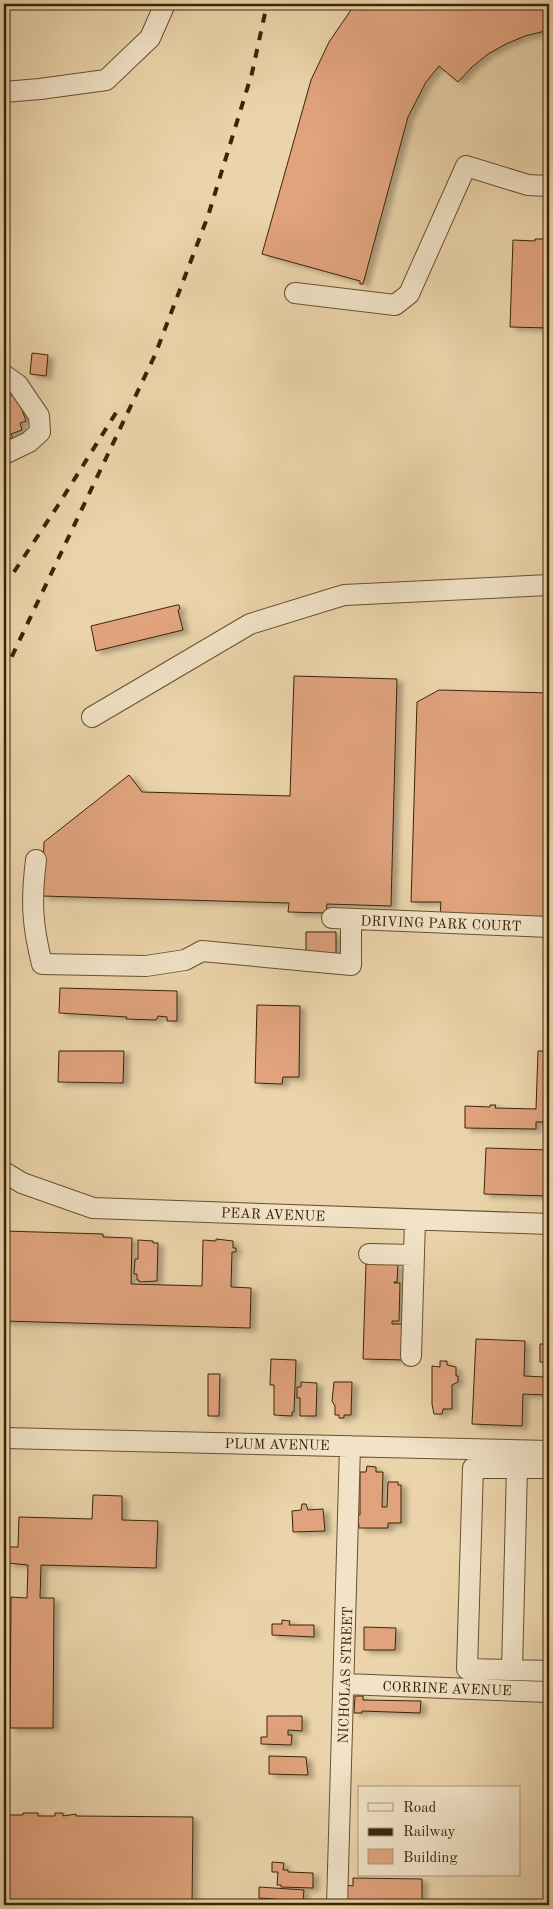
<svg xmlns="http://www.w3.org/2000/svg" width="553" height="1909" viewBox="0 0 553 1909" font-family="'Old Standard TT',serif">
  <defs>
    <filter id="shadow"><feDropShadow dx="5.5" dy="3" stdDeviation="2.5" flood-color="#0004"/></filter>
  </defs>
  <rect width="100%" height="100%" fill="#ebd4ab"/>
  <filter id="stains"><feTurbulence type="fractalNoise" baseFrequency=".004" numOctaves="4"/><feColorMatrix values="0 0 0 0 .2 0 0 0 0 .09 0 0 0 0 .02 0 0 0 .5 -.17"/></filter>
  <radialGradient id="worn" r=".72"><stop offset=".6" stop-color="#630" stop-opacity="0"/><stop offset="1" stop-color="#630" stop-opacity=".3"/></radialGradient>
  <path fill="#e0a37e" stroke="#3b2505" filter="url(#shadow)" d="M355 4H549V30L525 36 506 44 488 54 472 67 458 82 439 66 426 82 408 117 363 284H360V281L262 254 311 80 329 42Z
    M535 239H549V328L510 327 513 240 535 241Z
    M32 353 48 355 46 376 30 374Z
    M16 393 26 421 20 423 22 430 11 434 13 438 9 439 8 435 4 436V398Z
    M177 605H179L180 609 178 610 183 630 96 651 91 626Z
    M294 676 397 679 391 906 327 904 326 913 288 912 289 903 42 896 44 842 129 775 142 792 290 796Z
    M439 690 549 693V920L440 916 441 902H411L417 702Z
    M306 932H336V955H306Z
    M60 988 177 991V1021H167V1017L158 1016 156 1020 126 1019 127 1017 59 1013Z
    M257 1005 300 1006 299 1077H283L282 1084 255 1083Z
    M59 1051H124L123 1083 58 1082Z
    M538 1051H549V1122H536V1129L465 1128V1106L490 1107V1105H496L495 1108 536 1109Z
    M486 1148 549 1150V1196L484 1194Z
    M4 1231 103 1234V1237L132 1238 131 1284 202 1286 203 1240 216 1241V1239L233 1241V1248H236V1252H232L231 1287 251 1288 250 1328 4 1321Z
    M138 1240 153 1241V1243H158L157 1281 139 1282V1280H137V1274H134L135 1259H138Z
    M366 1263 398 1264 397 1282H394V1283H400L399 1321H392V1324H406L405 1360 363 1359Z
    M476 1339 525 1341 524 1376 545 1377V1362H540V1344H549V1427H544L545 1395 523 1394 522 1426 472 1424Z
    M271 1359 296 1360 294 1412H292V1416L274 1415V1385H270Z
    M440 1361H447V1365L456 1367V1376H458V1382L452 1385V1409H443L442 1414H434L432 1404V1366L440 1367Z
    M208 1374H220L219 1416H208Z
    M301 1382 317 1383 316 1416H300V1398H297V1387H301Z
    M334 1382H352L351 1415H344V1418H339V1415H335V1406L332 1401Z
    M367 1466 376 1467V1472H383L382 1507H387L388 1482H398V1485H401V1523H388V1528H359L358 1515H360V1472H366Z
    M93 1495 122 1496V1520L158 1521 156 1568 41 1565 40 1598H54L53 1728H10L11 1597 27 1598 28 1565 8 1563 9 1547H18L19 1517 92 1519Z
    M302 1504H306L308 1510 323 1509 325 1531 293 1532 292 1511 301 1510Z
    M282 1620 290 1621 289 1625H314V1637L272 1635V1624H282Z
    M364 1627 396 1628 395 1650H364Z
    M355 1696H363V1700L421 1701 420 1713 362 1711V1713H354Z
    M267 1716H302V1731L288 1730V1735H292L291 1745 261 1744V1737H267Z
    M269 1756 306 1757 308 1775 269 1774Z
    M23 1813H38V1816H55V1813H63V1816L76 1814V1816L193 1817 192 1905H9V1815H23Z
    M272 1862 284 1863 283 1870H288V1872L313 1873V1888L281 1887V1885H277L278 1872H272Z
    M353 1878 422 1879V1905H352L353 1901H343L344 1885 353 1886Z
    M259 1887 304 1890 303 1901 259 1898Z"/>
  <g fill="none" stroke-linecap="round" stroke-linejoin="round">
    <g stroke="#67512e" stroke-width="22">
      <path id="minor" d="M4 92 40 89 106 80 150 38 165 4
        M295 293 395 305 409 294 466 166 528 185 549 186
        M4 375 18 385 39 416 40 432 29 442 4 454
        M92 717 250 624 344 595 549 585
        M36 860C31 901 32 924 42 964L146 966 185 960 202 951 351 965V920
        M332 918 549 927
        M4 1172 22 1183 93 1208 549 1224
        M369 1254 414 1255
        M411 1356 415 1220
        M4 1438 549 1451
        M517 1468 512 1670 467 1669 473 1468H549
        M512 1670 549 1671
        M345 1684 549 1692
        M337 1905 350 1446"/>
    </g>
    <use href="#minor" stroke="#f2e3c8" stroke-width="20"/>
    <path stroke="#3b2505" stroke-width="4" stroke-dasharray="9 9" stroke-linecap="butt" d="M4 587 57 507 119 408
      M4 673 155 355 208 216 252 73 267 4"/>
  </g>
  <g text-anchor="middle" stroke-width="4" stroke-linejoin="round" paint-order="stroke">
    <g font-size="14" fill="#3b2505" stroke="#f2e3c8">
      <text transform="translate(441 923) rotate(2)" y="5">DRIVING PARK COURT</text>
      <text transform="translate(273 1214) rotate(2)" y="5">PEAR AVENUE</text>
      <text transform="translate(277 1444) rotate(1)" y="5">PLUM AVENUE</text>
      <text transform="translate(345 1675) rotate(-88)" y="5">NICHOLAS STREET</text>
      <text transform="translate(447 1688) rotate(2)" y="5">CORRINE AVENUE</text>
    </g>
  </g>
  <rect width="553" height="1909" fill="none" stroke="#ebd4ab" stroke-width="20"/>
  <rect x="5" y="5" width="543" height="1899" fill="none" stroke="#3b2505" stroke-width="2.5"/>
  <rect x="10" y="10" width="533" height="1889" fill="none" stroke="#3b2505"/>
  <rect x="358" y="1786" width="162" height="90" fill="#f2e3c8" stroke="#a9977a"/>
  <rect x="368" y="1803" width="25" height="8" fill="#f2e3c8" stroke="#a9977a"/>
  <text x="403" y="1812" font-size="15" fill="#3b2505">Road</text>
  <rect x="368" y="1828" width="25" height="8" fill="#3b2505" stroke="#a9977a"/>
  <text x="403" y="1836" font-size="15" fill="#3b2505">Railway</text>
  <rect x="368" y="1849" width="25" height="15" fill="#e0a37e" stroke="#a9977a"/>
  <text x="403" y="1862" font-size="15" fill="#3b2505">Building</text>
  <rect width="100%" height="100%" filter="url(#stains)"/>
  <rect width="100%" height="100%" fill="url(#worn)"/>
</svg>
